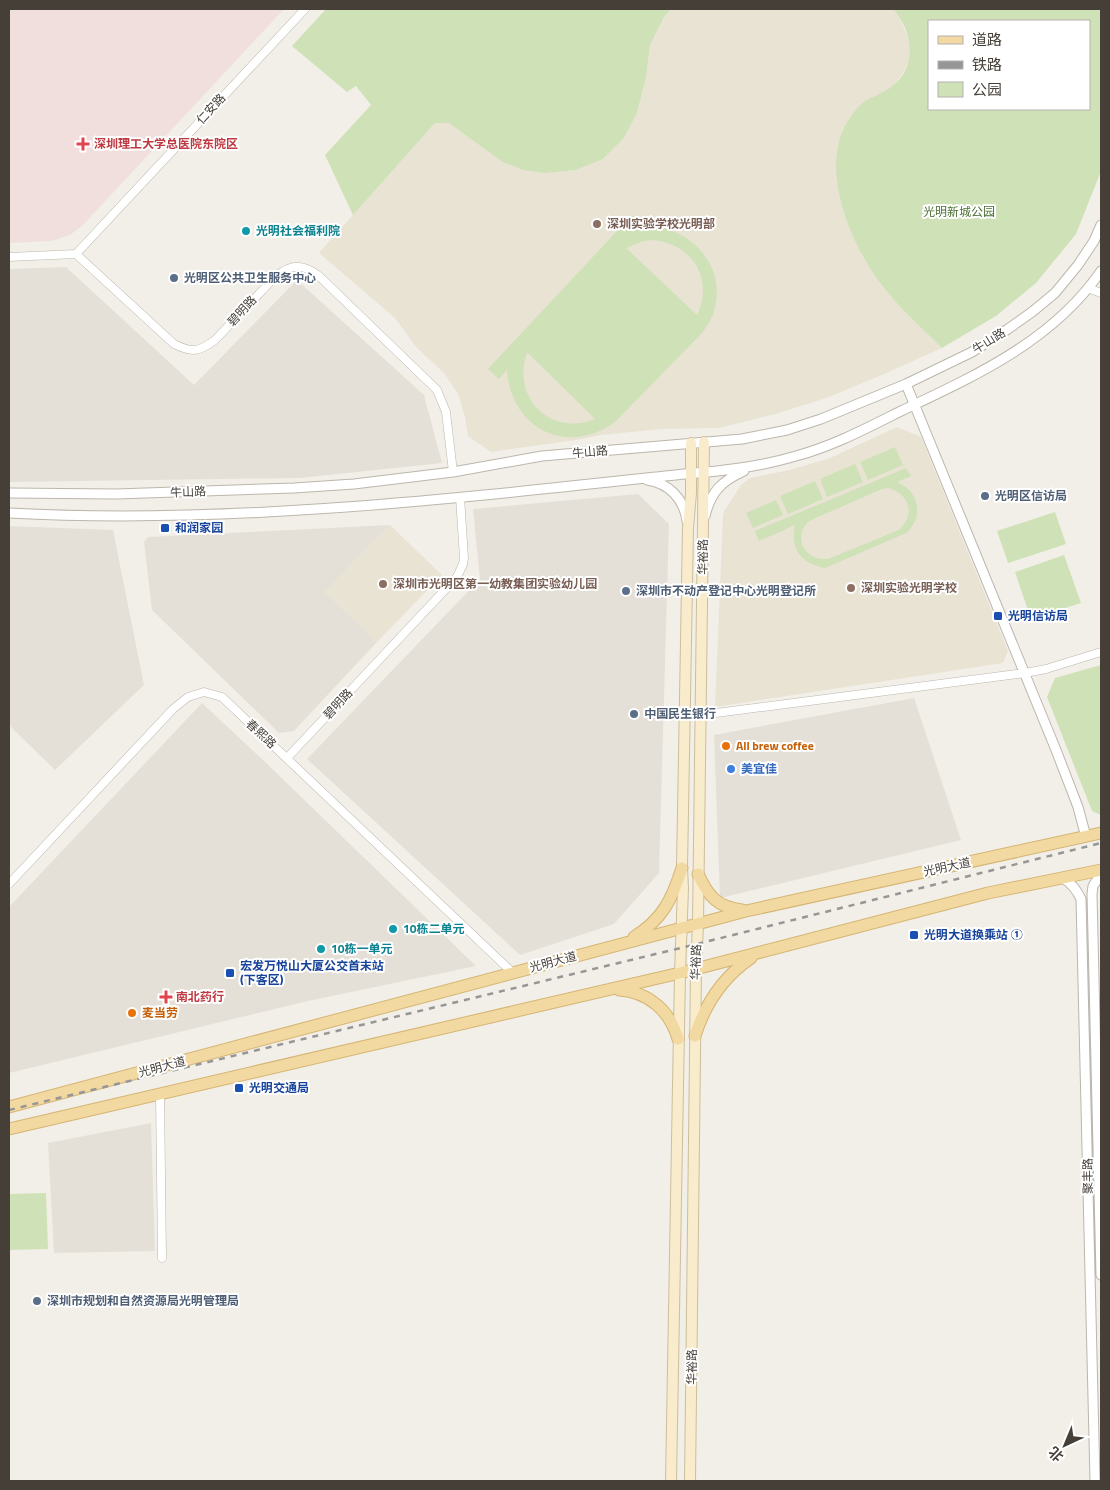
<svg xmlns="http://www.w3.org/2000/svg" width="1110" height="1490" viewBox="0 0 1110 1490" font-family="'Titillium Web','Noto Sans SC',sans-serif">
  <rect width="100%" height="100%" fill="#f2efe8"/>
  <path fill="#e5e0d7" d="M66 267 194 385 297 280 424 395 442 463 300 478 9 482V269Z
    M638 494 669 524 659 873 614 924 520 955 307 759 480 579 473 509Z
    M390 525 325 592 377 642 294 731 279 733 152 610 144 542 148 537Z
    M9 526 113 530 144 685 55 770 9 725Z
    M914 698 961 840 720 898 714 735Z
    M202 703 263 760 476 966 308 1001 9 1073V907Z
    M151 1123 155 1251 54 1253 48 1143Z"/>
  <path fill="#e9e3d4" d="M671 9H893L899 16 910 43V59L903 73 894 85 881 94 866 101 837 183 841 201 852 232 865 260 883 287 903 310 942 348 882 375 826 398 775 414 719 428 661 429 601 435 576 440 491 452 468 436 465 417 458 394 444 373 416 347 395 318 319 253 435 123H449L501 161 545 173 576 170 603 159 624 138 637 113 646 78 650 45 664 17Z
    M897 427 921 437 1008 651 1003 663 715 707 723 515 725 510 741 485 750 478 790 470 830 458Z
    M390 525 442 575 377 642 325 592Z"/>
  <path fill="#f1dfdd" d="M9 9H284L83 225 70 235 52 241 9 243Z"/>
  <path fill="#cfe1b6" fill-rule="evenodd" d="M326 9H671L664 17 650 45 646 78 637 113 624 138 603 159 576 170 545 173 523 170 501 161 449 123H435L353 215 325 155 371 105 356 86 347 92 292 46Z
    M893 9H1101V171L1076 234 1036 283 996 316 942 348C922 328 901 310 884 288 853 249 821 177 844 128 849 118 856 108 865 101 874 96 884 93 892 86 918 67 913 31 893 9ZM1089 21V109H929V21Z
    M632 215 643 225 642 227C688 223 728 265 714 311 712 319 707 325 703 332L616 421C569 457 511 430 507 370L499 379 488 369ZM653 240C693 244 714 279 697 315L626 248 644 241ZM527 353H528L595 419C551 437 511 398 527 353Z
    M895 447 903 465 868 480 860 462Z
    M855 464 863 482 827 497 820 479Z
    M906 468 911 476 897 482C920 491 924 518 906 533L825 568C801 563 790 550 795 525L759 541 755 531ZM888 488C910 494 916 514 899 530L828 559C805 561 792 538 809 521L882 489Z
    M815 481 823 499 788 514 780 496Z
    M776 500 783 515 753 528 746 513Z
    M1055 512 1066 544 1008 563 997 531Z
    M1064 555 1081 603 1031 619 1015 572Z
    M1101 665V815L1092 811 1047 697 1055 678Z
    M46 1193 48 1249 9 1250V1194Z"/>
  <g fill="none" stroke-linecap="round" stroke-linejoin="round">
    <g stroke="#bcb6ac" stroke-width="9">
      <path id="minor" d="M76 254 305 9
        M9 257 76 254 174 344C192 353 199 352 215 340L275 277C291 264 302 263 319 276L437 390 446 412 453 472
        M1088 288 1101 293
        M701 715 1025 673 1046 669 1101 652
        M287 758 457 577 463 564 464 558 460 497
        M9 884 173 709 188 697 204 692 222 697 513 973
        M160 1094 162 1258"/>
    </g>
    <g stroke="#bcb6ac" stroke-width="11">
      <path id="tertiary" d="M906 384 1056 750 1078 807 1086 837
        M647 480C669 483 684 499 687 521
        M9 493 116 494 294 488 354 484 453 472 542 456 742 439 787 430 821 419 906 384 972 352 1008 329 1032 312 1055 293 1078 265 1094 241 1101 225
        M9 513C234 525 460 498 684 474 722 471 759 467 796 456 833 446 867 428 901 411 975 376 1053 341 1101 271
        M705 516C711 491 722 481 744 471
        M1101 874 1093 886 1092 894 1101 1275
        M1063 878C1072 884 1076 889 1081 899L1095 1481"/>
    </g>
    <g stroke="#ccbe9d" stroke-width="12">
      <path id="secondary" d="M671 1481 680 973 683 888 682 868 688 528 691 493V443
        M690 1481 696 969 698 923 704 442"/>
    </g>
    <g stroke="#d5b573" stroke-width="13">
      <path id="primary" d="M698 874C708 896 717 907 742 910
        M634 937C663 919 672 899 682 868
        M619 990C649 992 670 1011 678 1039
        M695 1036C705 1004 723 977 751 958
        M9 1107 746 911 1101 833
        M9 1129 680 973 988 893 1101 870"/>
    </g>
    <use href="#minor" stroke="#fff" stroke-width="8"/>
    <use href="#tertiary" stroke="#fff" stroke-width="9"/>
    <use href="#secondary" stroke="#f8eccc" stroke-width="10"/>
    <use href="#primary" stroke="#f2d8a1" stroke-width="11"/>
    <path stroke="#969696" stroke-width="2.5" stroke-dasharray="6 6" stroke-linecap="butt" d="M9 1110 693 945 1101 843"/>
  </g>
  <g fill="#e0444e" stroke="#fff" stroke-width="2">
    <path d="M80.5 136.5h5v5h5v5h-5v5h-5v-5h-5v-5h5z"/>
    <path d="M163.5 989.5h5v5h5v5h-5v5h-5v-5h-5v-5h5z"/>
  </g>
  <g fill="#8d6e63" stroke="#fff" stroke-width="2">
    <circle cx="597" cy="224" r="5"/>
    <circle cx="383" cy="584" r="5"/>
    <circle cx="851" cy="588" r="5"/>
  </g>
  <g fill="#0f9aa8" stroke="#fff" stroke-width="2">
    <circle cx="246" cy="231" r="5"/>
    <circle cx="393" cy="929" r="5"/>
    <circle cx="321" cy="949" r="5"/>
  </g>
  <g fill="#5c6f8a" stroke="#fff" stroke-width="2">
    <circle cx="174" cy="278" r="5"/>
    <circle cx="985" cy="496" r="5"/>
    <circle cx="626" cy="591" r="5"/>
    <circle cx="634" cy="714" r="5"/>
    <circle cx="37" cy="1301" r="5"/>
  </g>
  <g fill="#1a4fb4" stroke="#fff" stroke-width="2">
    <rect x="160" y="523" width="10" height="10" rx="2.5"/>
    <rect x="993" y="611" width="10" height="10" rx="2.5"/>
    <rect x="909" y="930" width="10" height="10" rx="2.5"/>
    <rect x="225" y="968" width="10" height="10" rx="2.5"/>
    <rect x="234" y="1083" width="10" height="10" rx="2.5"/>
  </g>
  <g fill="#e8710a" stroke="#fff" stroke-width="2">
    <circle cx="726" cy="746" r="5"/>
    <circle cx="132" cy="1013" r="5"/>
  </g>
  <circle fill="#3f7fe0" stroke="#fff" stroke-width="2" cx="731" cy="769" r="5"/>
  <g text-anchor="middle" stroke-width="4" stroke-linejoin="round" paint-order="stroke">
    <g font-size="12" fill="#453f38" stroke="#fff">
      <text transform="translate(211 109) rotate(-47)" y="4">仁安路</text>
      <text transform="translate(242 311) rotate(-47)" y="4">碧明路</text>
      <text transform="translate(989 341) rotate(-32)" y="4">牛山路</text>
      <text transform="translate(590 452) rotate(-5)" y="4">牛山路</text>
      <text transform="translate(188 492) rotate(-2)" y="4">牛山路</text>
      <text transform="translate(703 557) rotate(-89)" y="4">华裕路</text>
      <text transform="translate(338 704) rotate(-47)" y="4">碧明路</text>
      <text transform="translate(261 734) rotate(43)" y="4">春熙路</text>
      <text transform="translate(947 867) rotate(-12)" y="4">光明大道</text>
      <text transform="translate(553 962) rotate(-15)" y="4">光明大道</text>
      <text transform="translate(696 962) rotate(-88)" y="4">华裕路</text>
      <text transform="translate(162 1067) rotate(-15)" y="4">光明大道</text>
      <text transform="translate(1088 1176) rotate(-91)" y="4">聚丰路</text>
      <text transform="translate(692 1367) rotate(-89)" y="4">华裕路</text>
    </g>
    <g font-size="12" font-weight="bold" fill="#be3a42" stroke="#fff" text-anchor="start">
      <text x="94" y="148">深圳理工大学总医院东院区</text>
      <text x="176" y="1001">南北药行</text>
    </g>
    <g font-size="12" fill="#4b6f32" stroke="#fff">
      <text x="959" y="216">光明新城公园</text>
    </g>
    <g font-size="12" font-weight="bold" fill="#785e54" stroke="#fff" text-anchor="start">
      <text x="607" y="228">深圳实验学校光明部</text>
      <text x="393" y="588">深圳市光明区第一幼教集团实验幼儿园</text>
      <text x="861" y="592">深圳实验光明学校</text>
    </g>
    <g font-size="12" font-weight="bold" fill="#0d838f" stroke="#fff" text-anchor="start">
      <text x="256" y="235">光明社会福利院</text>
      <text x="403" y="933">10栋二单元</text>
      <text x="331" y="953">10栋一单元</text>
    </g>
    <g font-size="12" font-weight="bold" fill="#4e5e75" stroke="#fff" text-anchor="start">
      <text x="184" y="282">光明区公共卫生服务中心</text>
      <text x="995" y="500">光明区信访局</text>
      <text x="636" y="595">深圳市不动产登记中心光明登记所</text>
      <text x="644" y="718">中国民生银行</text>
      <text x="47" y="1305">深圳市规划和自然资源局光明管理局</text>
    </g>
    <g font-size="12" font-weight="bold" fill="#164399" stroke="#fff" text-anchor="start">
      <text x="175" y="532">和润家园</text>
      <text x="1008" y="620">光明信访局</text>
      <text x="924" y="939">光明大道换乘站 ①</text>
      <text x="240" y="970">宏发万悦山大厦公交首末站<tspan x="240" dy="14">(下客区)</tspan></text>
      <text x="249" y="1092">光明交通局</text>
    </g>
    <g font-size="12" font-weight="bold" fill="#c56008" stroke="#fff" text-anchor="start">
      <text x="736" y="750">All brew coffee</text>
      <text x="142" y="1017">麦当劳</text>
    </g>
    <g font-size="12" font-weight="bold" fill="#366cbe" stroke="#fff" text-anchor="start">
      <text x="741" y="773">美宜佳</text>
    </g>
  </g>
  <rect width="1110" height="1490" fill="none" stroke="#453f38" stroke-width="20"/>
  <rect x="928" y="20" width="162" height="90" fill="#ffffff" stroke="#b5b2af"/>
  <rect x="938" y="36" width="25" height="8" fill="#f2d8a1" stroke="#b5b2af"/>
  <text x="972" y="45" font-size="15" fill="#453f38">道路</text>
  <rect x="938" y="61" width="25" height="8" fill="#969696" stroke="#b5b2af"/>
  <text x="972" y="70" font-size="15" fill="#453f38">铁路</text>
  <rect x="938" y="82" width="25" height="15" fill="#cfe1b6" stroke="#b5b2af"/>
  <text x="972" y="95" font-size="15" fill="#453f38">公园</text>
  <g transform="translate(1065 1445) rotate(224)" stroke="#ffffff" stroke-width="4" paint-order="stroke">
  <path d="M0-4L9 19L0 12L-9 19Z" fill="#453f38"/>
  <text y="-8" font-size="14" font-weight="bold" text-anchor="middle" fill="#453f38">北</text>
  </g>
</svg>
